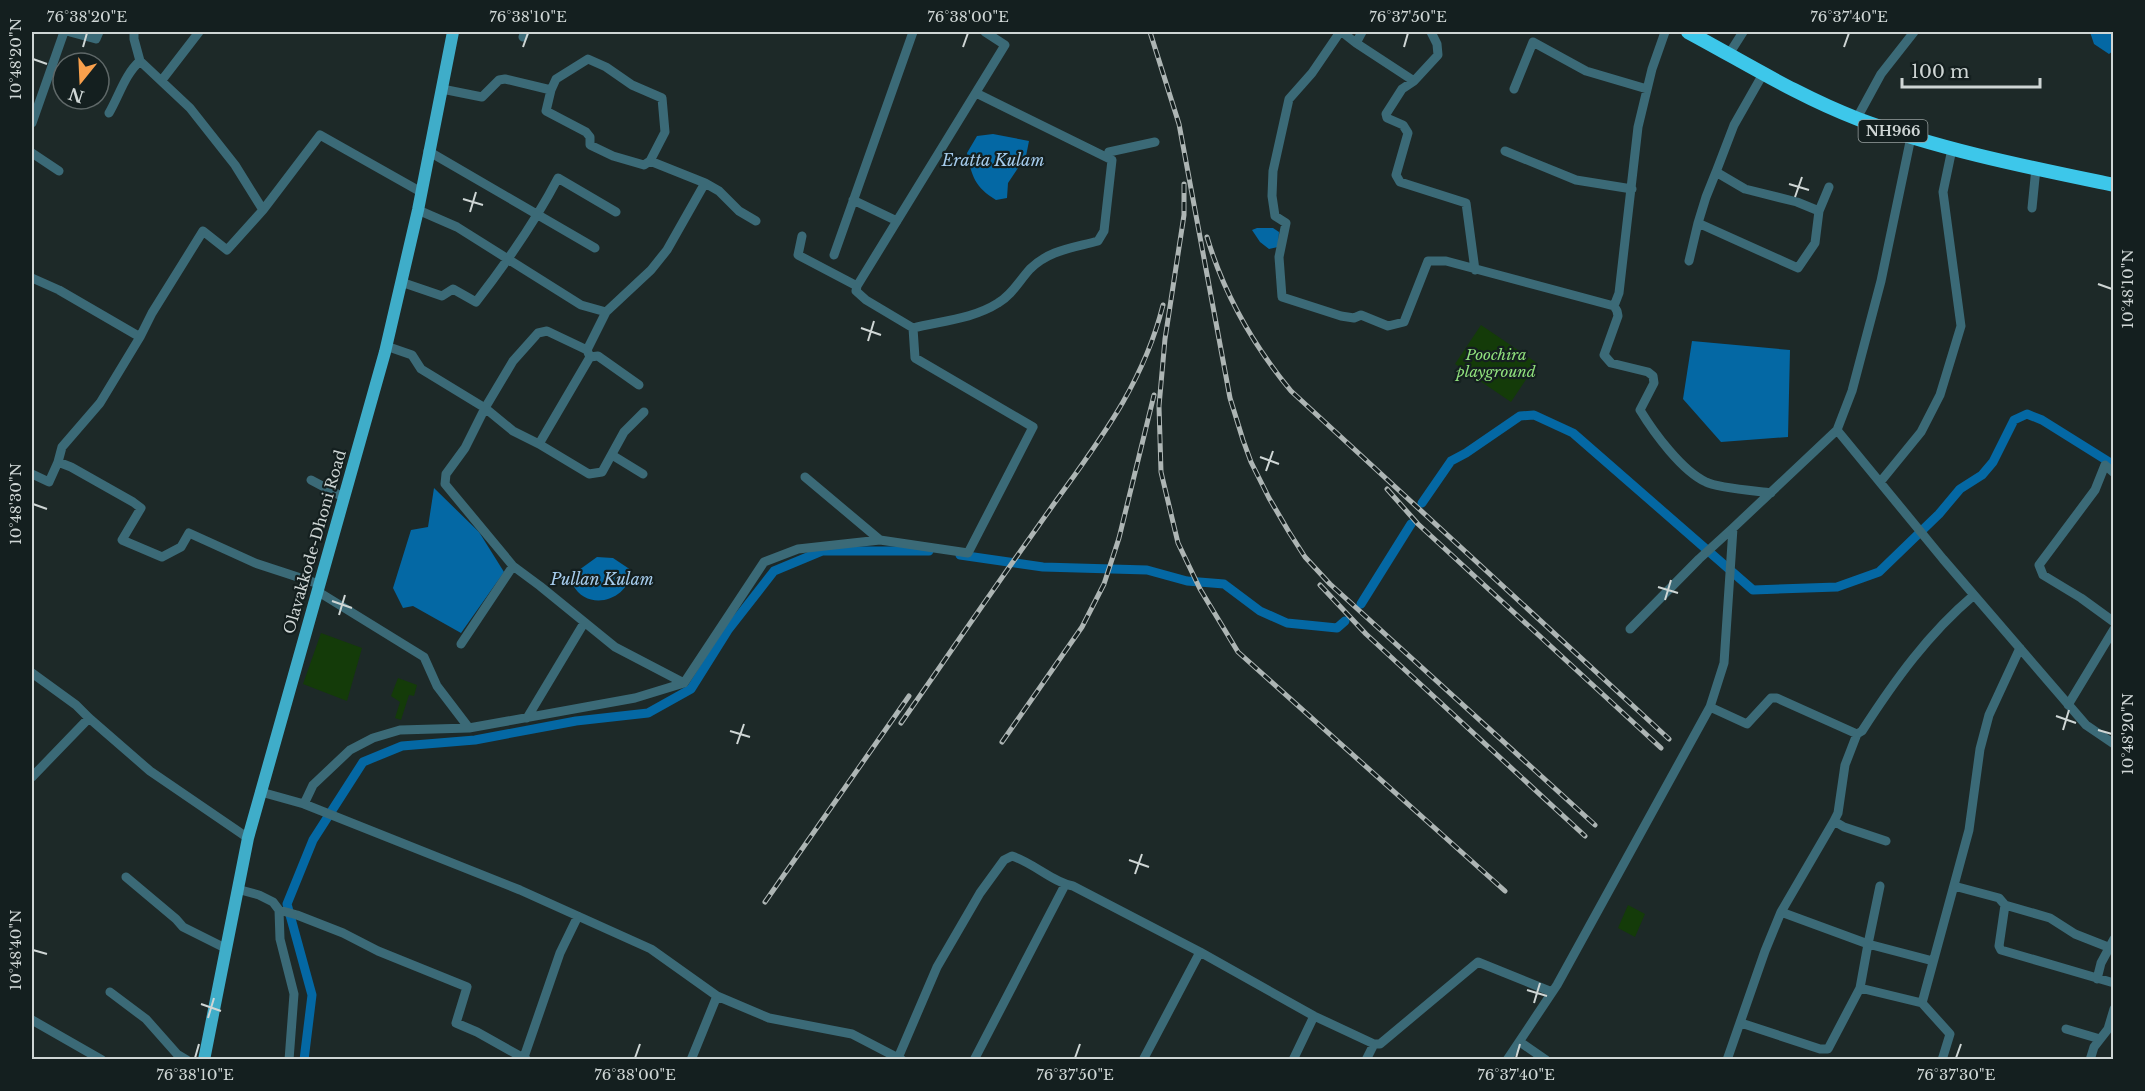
<svg xmlns="http://www.w3.org/2000/svg" width="2145" height="1091" viewBox="0 0 2145 1091" font-family="'Libre Baskerville',serif">
  <rect width="100%" height="100%" fill="#1d2928"/>
  <path fill="#143b09" d="M1481 325 1537 363 1511 402 1455 364Z
    M321 633 362 648 347 701 303 684Z
    M398 678 417 685 414 696 409 695 401 720 395 718 400 702 391 696Z
    M1628 905 1645 914 1635 937 1618 928Z"/>
  <path fill="#0468a4" d="M2090 32H2113V51L2109 54 2094 44Z
    M993 134 1029 141 1026 156 1008 183 1007 198 996 200C975 187 972 177 967 153L977 136Z
    M1257 228H1273L1279 232 1278 247 1269 249 1260 242 1252 230Z
    M1692 341 1790 350 1788 437 1721 442 1683 399Z
    M434 488 479 532 504 572 461 633 413 606 403 608 393 588 411 530 428 527Z
    M597 557 613 558 631 570C630 600 588 613 573 585L579 570Z"/>
  <g fill="none" stroke-linecap="round" stroke-linejoin="round">
    <path stroke="#0468a4" stroke-width="9" d="M1422 503 1451 461 1466 453 1520 416 1534 415 1573 433 1753 590 1837 587 1879 572 1939 514 1960 489 1982 475 1993 462 2014 420 2027 414 2042 420 2114 465
      M960 555 1043 567 1147 570 1187 581 1224 584 1260 611 1287 623 1337 628 1345 621
      M1361 604 1411 524
      M304 1060 312 995 287 904 313 840 363 762 402 746 475 740 576 721 648 713 691 689 728 630 774 571 822 551H929"/>
    <path stroke="#3b6a77" stroke-width="9" d="M70 32 96 39 99 32
      M134 32V39L140 61 190 108 235 165 263 210 320 135 421 192
      M1340 32 1312 73 1289 99 1273 171 1272 196 1275 216 1286 223 1279 257 1282 297 1341 316 1354 318 1361 315 1388 326 1404 322 1428 261H1446L1614 306
      M1342 32 1356 43 1362 32
      M1431 32 1437 44 1438 55 1414 81 1402 89 1386 114 1387 118 1403 125 1408 133 1396 175 1400 182 1466 203 1475 270
      M1665 32 1652 69 1638 127 1619 293 1614 306 1617 311 1618 316 1604 355 1611 363 1648 372 1653 376 1654 383 1640 410C1654 433 1682 471 1706 482 1717 488 1756 491 1771 493
      M523 37 525 32
      M1356 43 1414 81
      M1729 54 1743 32
      M162 80 199 32
      M442 89 482 97 499 80 505 79 551 90 556 79 588 59 606 67 632 85 662 98 665 132 650 161 644 165 613 156 590 145V137L586 132 546 111 551 90
      M1514 89 1533 42 1586 71 1647 89
      M976 93 1112 160 1104 231 1098 241C1073 248 1049 250 1030 269 1019 281 1012 295 998 303 973 319 941 321 913 328L866 300 856 291 857 286 1005 45 985 32
      M109 113C119 96 125 74 140 61
      M1857 118 1881 74 1914 32
      M32 123 64 32
      M428 151 595 248
      M1505 151 1576 180 1632 189
      M32 153 59 171
      M1110 158 1109 152 1155 142
      M650 161 705 183 719 191 739 211 756 221
      M1716 172 1706 197 1698 223 1798 268 1815 243 1819 211 1797 202 1745 189 1716 172 1734 125 1763 74
      M853 200 897 221
      M2032 208 2036 168
      M418 210 457 227 581 305 606 312
      M1819 211 1829 187
      M802 236 798 255 857 286
      M834 255 913 32
      M1689 261 1698 223
      M32 278 59 290 140 337 100 403 62 447 58 462
      M401 282 442 296 453 289 476 302C507 262 535 222 558 178L616 212
      M140 337 152 313 203 231 227 250 263 210
      M386 346 412 355 421 369 485 408 513 431 539 444 590 357 587 350 547 331 538 333 513 361 485 408 465 448 446 474 445 484 513 566 540 586 615 647 684 683
      M587 350 606 312 651 270 667 250 705 183
      M590 357 598 356 639 385
      M1837 430 1943 559 2086 725 2114 744
      M539 444 589 474 602 472 624 432 644 412
      M612 455 643 474
      M2114 473 2105 465 2095 490 2039 565 2043 575 2081 598 2114 622
      M32 474 49 482 58 462 71 467 133 502 141 508 122 540 162 557 181 547 189 533 255 563 319 584
      M805 477 880 540
      M311 480 343 497
      M1881 481 1921 432 1940 395 1961 326 1943 192 1952 149
      M317 591 424 657 437 686 469 728
      M1630 629 1699 559 1733 528
      M461 644 513 566
      M32 673 76 705 89 718 150 771 248 838
      M2068 705 2114 629
      M1710 707 1747 724 1771 698H1777L1857 734
      M527 718 584 623
      M32 777 89 718
      M261 792 304 804 520 890 651 949 717 996 769 1018 852 1034 902 1060
      M304 804 313 785 350 750 373 738 400 730 469 728 635 698 684 683 764 562 798 549 880 540 968 553 1033 427 915 358 913 328
      M1834 821 1844 827 1886 841
      M126 877 176 919 183 927 227 949
      M1880 886 1868 944 1933 961
      M1954 886 1999 898 2005 905 1999 946 2001 950 2114 983
      M237 889 259 895 273 902 279 910 280 939 294 994 289 1060
      M2005 905 2050 918 2075 934 2108 947
      M279 910 297 915 343 933 378 951 467 987 456 1023 477 1032 527 1060
      M1781 912 1834 821 1838 813 1845 765 1857 734 1862 731C1895 680 1928 634 1974 595
      M2097 979 2101 963 2114 939
      M110 992 146 1019 177 1054 187 1060
      M1922 1003 1950 1034 1942 1060
      M32 1020 102 1060
      M1741 1023 1820 1049H1828L1860 988
      M2066 1029 2100 1039
      M1520 1042 1546 1060
      M898 1058 937 967 980 893 1004 860 1012 856C1034 863 1052 882 1073 886L1200 952 1314 1016 1374 1044H1380L1478 962 1552 992
      M523 1060 560 953 578 916
      M691 1060 717 996
      M974 1060 1065 885
      M1143 1060 1200 952
      M1293 1060 1314 1016
      M1366 1060 1374 1044
      M1507 1060 1557 985 1710 707 1724 663 1733 528 1837 430 1852 391 1881 281 1911 137
      M1727 1060 1765 951 1781 912 1868 944 1860 988 1922 1003 1969 830 1980 749 1989 715 2020 648
      M2090 1060 2094 1047 2108 1029 2114 1009"/>
    <path stroke="#3fadc9" stroke-width="12" d="M204 1060 248 838 385 352 418 210 453 32"/>
    <path stroke="#3dc7ea" stroke-width="14" d="M1688 32C1744 62 1798 96 1858 119 1941 150 2027 167 2114 185"/>
    <g stroke="#adb5b4" stroke-width="5">
      <path id="rail" d="M1150 32 1179 124 1230 398 1243 440 1251 462 1269 498 1289 532 1305 557 1330 584 1595 825
        M1184 184V215L1165 339 1159 406 1161 472 1178 543 1200 589 1238 652 1505 891
        M1207 237C1224 294 1253 345 1291 391L1669 739
        M1387 489 1418 524 1661 748
        M1320 585 1366 634 1585 836
        M901 723C947 657 992 591 1039 525 1089 453 1141 393 1163 305
        M1002 742 1082 627 1104 584 1119 538 1154 395
        M765 902 909 696"/>
    </g>
    <use href="#rail" stroke="#141f1f" stroke-width="3" stroke-dasharray="9" stroke-linecap="butt"/>
  </g>
  <path fill="none" stroke="#cfd6d5" stroke-width="2" d="M83 47 87 33M523 47 528 33M963 47 968 33M1404 47 1408 33M1844 47 1849 33M33 59 47 64M1789 184 1809 190M1795 197 1802 177M463 199 483 205M470 212 476 192M2098 284 2112 289M861 328 881 335M868 341 874 321M1260 457 1279 464M1266 471 1273 451M33 504 47 509M1658 587 1678 593M1665 600 1671 580M332 601 352 608M339 615 345 595M2056 716 2076 723M2063 730 2069 710M2098 730 2112 734M730 731 750 737M737 744 744 724M1129 860 1149 867M1135 874 1142 854M33 950 47 954M1527 990 1547 996M1534 1003 1540 983M201 1004 221 1011M208 1018 214 998M195 1058 199 1044M635 1058 640 1044M1075 1058 1080 1044M1516 1058 1520 1044M1956 1058 1961 1044"/>
  <g text-anchor="middle" stroke-width="4.5" stroke-linejoin="round" paint-order="stroke">
    <rect fill="#141f1f" stroke="#979f9e" stroke-width="1.5" x="1858.5" y="120" width="69" height="22" rx="4.5"/>
    <g font-size="14" font-weight="bold" fill="#cfd6d5">
      <text x="1893" y="136">NH966</text>
    </g>
    <g font-size="15" font-style="italic" fill="#8fdf7c" stroke="#141f1f">
      <text x="1496" y="360">Poochira<tspan x="1496" dy="17">playground</tspan></text>
    </g>
    <g font-size="15" fill="#cfd6d5" stroke="#141f1f">
      <text transform="translate(315 542) rotate(-74)" y="5">Olavakkode-Dhoni Road</text>
    </g>
    <g font-size="16" font-style="italic" fill="#a6cced" stroke="#141f1f">
      <text x="993" y="166">Eratta Kulam</text>
      <text x="602" y="585">Pullan Kulam</text>
    </g>
  </g>
  <rect width="2145" height="1091" fill="none" stroke="#141f1f" stroke-width="66"/>
  <g transform="translate(81 81) rotate(198)"><circle r="28" fill="#141f1f" stroke="#5f6868" stroke-width="1.5"/>
  <path d="M0-4.5L10 22L0 15L-10 22Z" fill="#f9a04c"/>
  <text y="-9" font-size="16" font-weight="bold" text-anchor="middle" fill="#cfd6d5">N</text>
  </g>
  <path d="M1902 78v9h138v-9" fill="none" stroke="#cfd6d5" stroke-width="3"/>
  <text x="1911" y="78" font-size="18" fill="#cfd6d5" stroke="#141f1f" stroke-width="4.5" paint-order="stroke">100 m</text>
  <rect x="33" y="33" width="2079" height="1025" fill="none" stroke="#cfd6d5" stroke-width="2"/>
  <g font-size="15" text-anchor="middle" fill="#cfd6d5">
    <text x="87" y="22">76°38'20"E</text>
    <text x="528" y="22">76°38'10"E</text>
    <text x="968" y="22">76°38'00"E</text>
    <text x="1408" y="22">76°37'50"E</text>
    <text x="1849" y="22">76°37'40"E</text>
    <text transform="translate(16 59) rotate(-90)" y="5">10°48'20"N</text>
    <text transform="translate(2128 289) rotate(-90)" y="5">10°48'10"N</text>
    <text transform="translate(16 504) rotate(-90)" y="5">10°48'30"N</text>
    <text transform="translate(2128 734) rotate(-90)" y="5">10°48'20"N</text>
    <text transform="translate(16 950) rotate(-90)" y="5">10°48'40"N</text>
    <text x="195" y="1080">76°38'10"E</text>
    <text x="635" y="1080">76°38'00"E</text>
    <text x="1075" y="1080">76°37'50"E</text>
    <text x="1516" y="1080">76°37'40"E</text>
    <text x="1956" y="1080">76°37'30"E</text>
  </g>
</svg>
